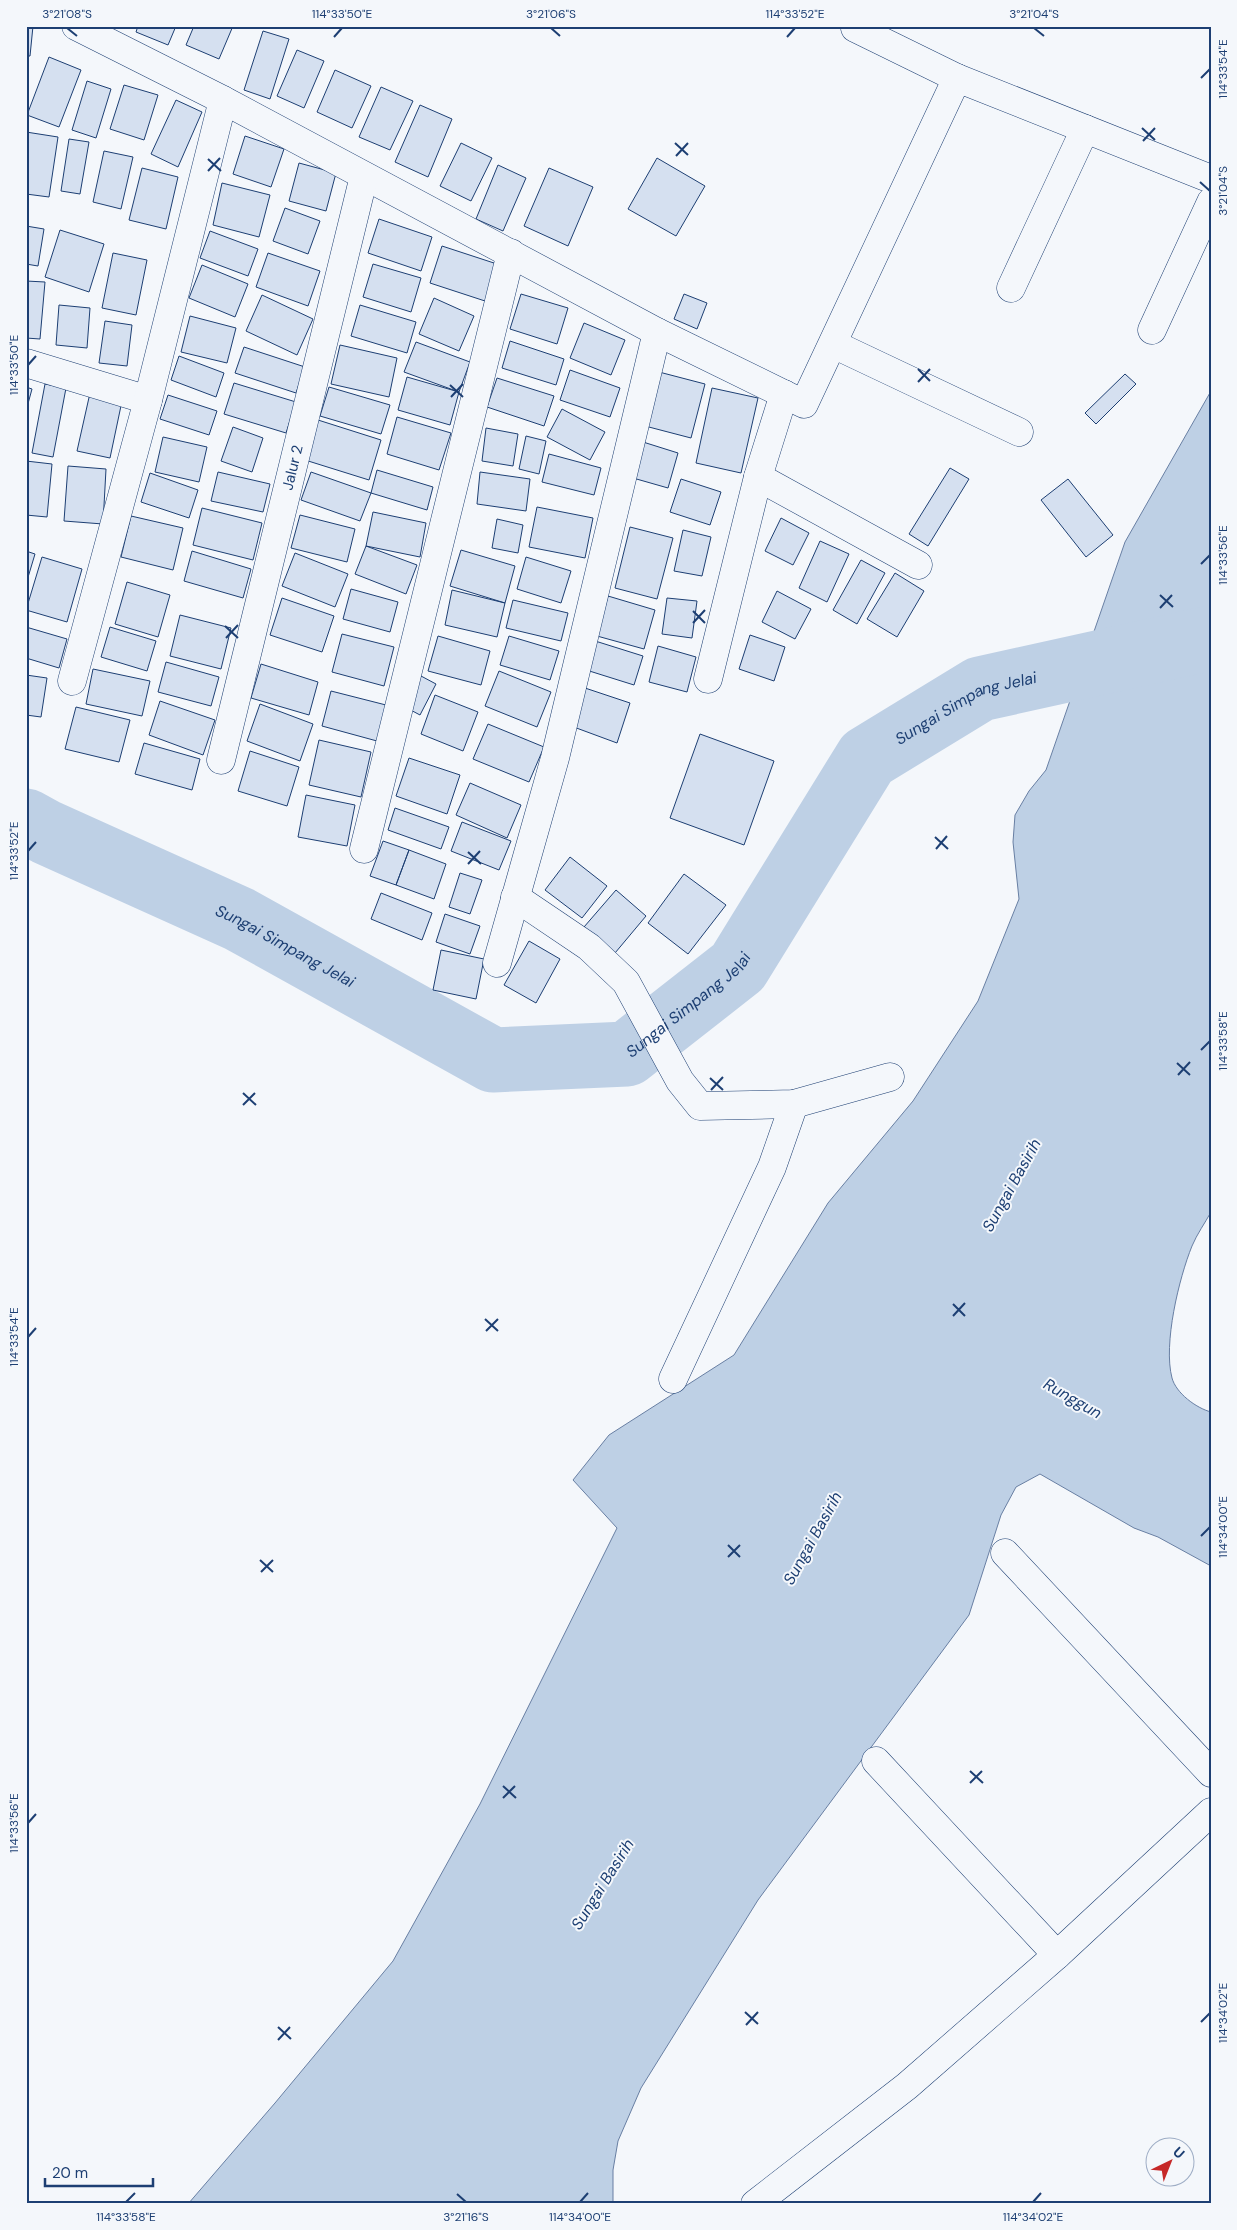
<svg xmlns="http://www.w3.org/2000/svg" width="1237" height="2230" viewBox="0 0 1237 2230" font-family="'DM Sans',sans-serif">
  <rect width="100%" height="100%" fill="#f4f7fb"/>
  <path fill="#bed0e5" stroke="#687fa3" d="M1211 391V1212C1205 1223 1197 1234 1192 1246 1179 1278 1163 1344 1172 1378 1176 1393 1196 1408 1211 1412V1566L1158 1537 1134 1528 1040 1474 1016 1487 1001 1515 969 1615 758 1900 641 2088 618 2141 613 2170V2204H188L275 2103 393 1961 480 1804 617 1528 573 1480 609 1435 734 1355 828 1203 913 1101 978 1001 1019 899 1013 842 1015 815 1029 791 1046 770 1125 542Z"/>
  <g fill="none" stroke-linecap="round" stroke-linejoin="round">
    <path stroke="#bed0e5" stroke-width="65" id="s1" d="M26 821 46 832 239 919 493 1060 627 1054 738 967 867 758 980 689 1211 638"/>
  </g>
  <path fill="#d5e0f0" stroke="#1d3f73" d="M26 26H33L30 56H26Z
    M138 26H176L168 45 136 32Z
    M194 26H233L219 59 186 45Z
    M263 31 289 39 270 99 244 90Z
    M297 50 324 61 304 108 277 96Z
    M49 57 81 70 59 127 27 115Z
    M335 70 371 86 352 128 317 112Z
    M87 81 111 89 96 138 72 130Z
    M124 85 158 95 144 140 110 129Z
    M381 87 413 101 390 150 359 137Z
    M176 100 202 112 178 167 151 154Z
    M420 105 452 119 428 177 395 162Z
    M26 132 58 137 49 197 26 194Z
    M245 136 284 149 271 187 233 174Z
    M69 139 89 142 80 194 61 191Z
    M461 143 492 158 471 201 440 186Z
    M104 151 133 157 121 209 93 202Z
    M657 158 705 186 676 236 628 209Z
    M299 163 336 173 326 211 289 201Z
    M498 165 526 178 503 231 476 219Z
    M142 168 178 177 166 229 129 220Z
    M549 168 593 187 568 246 524 226Z
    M222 183 270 195 259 237 213 225Z
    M285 208 320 221 308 254 273 241Z
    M379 219 432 237 421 271 368 253Z
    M26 226 44 229 38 266 26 264Z
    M60 230 104 244 89 292 45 277Z
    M210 231 258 249 248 276 200 258Z
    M442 246 497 264 485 301 430 283Z
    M113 253 147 260 136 315 102 308Z
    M268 253 320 271 308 306 256 287Z
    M373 264 421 278 411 312 363 297Z
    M202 265 248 284 235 317 189 298Z
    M26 281 45 282 40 339 26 338Z
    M521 294 568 308 557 344 510 329Z
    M684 294 707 303 697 329 674 319Z
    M262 295 313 319 297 355 246 331Z
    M434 298 474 316 459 351 419 334Z
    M59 305 90 308 87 348 56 345Z
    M360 305 416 322 407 353 351 336Z
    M190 316 236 328 227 363 181 352Z
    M105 321 132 325 127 366 99 363Z
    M584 323 625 340 611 375 570 358Z
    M510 341 564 359 556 385 502 368Z
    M416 342 470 362 459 392 404 372Z
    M340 345 397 358 389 397 331 384Z
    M244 347 305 367 296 393 235 373Z
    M179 356 224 373 216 397 171 380Z
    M570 370 620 388 610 417 560 400Z
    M659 372 705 384 691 438 645 426Z
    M1125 374 1136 384 1096 424 1085 413Z
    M407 377 459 392 450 425 398 410Z
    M497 378 554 396 544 426 487 407Z
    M234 383 296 402 286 433 224 414Z
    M45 384 66 388 53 457 32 453Z
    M26 387 32 389 26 411Z
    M329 387 390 405 381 434 320 416Z
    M712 388 758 398 741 473 696 463Z
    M90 393 122 401 110 458 77 451Z
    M168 395 217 411 209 435 160 419Z
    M562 409 605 432 590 460 547 437Z
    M397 417 451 433 439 470 387 454Z
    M318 420 381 440 369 480 305 460Z
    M233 427 263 438 252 472 221 461Z
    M486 428 518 434 513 466 482 461Z
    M526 436 546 441 539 474 519 469Z
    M163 437 207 447 199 482 155 472Z
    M643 442 678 453 668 488 633 478Z
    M549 454 601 468 594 495 542 482Z
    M26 461 52 464 47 517 26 515Z
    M68 466 106 469 103 524 64 521Z
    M950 468 969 479 928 546 909 534Z
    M377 470 433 487 427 510 371 493Z
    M218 472 270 484 263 512 211 501Z
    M311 472 371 493 360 521 301 500Z
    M480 472 530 479 526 511 477 504Z
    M150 473 198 490 189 518 141 502Z
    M681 479 721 492 710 525 670 512Z
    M1068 479 1113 535 1086 557 1041 500Z
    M537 507 593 518 585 558 529 547Z
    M202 508 262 523 253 560 193 545Z
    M373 512 426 523 420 557 366 546Z
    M300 515 355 529 347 562 291 548Z
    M131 516 183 528 173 570 121 557Z
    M781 518 809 533 793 565 765 551Z
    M497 519 523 525 518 553 492 548Z
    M630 527 673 538 657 599 615 588Z
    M683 530 711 537 702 576 674 571Z
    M820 541 849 554 827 602 799 588Z
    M366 546 417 565 406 594 355 574Z
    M461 550 515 566 505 603 450 586Z
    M26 551 35 554 26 584Z
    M192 551 251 569 243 598 184 581Z
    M295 553 348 574 335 607 282 586Z
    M42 557 82 569 67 622 26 610Z
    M526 557 571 571 561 603 517 589Z
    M861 560 885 573 857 624 833 610Z
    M895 573 924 591 897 637 867 619Z
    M127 582 170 595 158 637 115 624Z
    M351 589 398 602 390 632 343 619Z
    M452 590 505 603 497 637 445 625Z
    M777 591 811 609 795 639 762 622Z
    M608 596 655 610 644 649 597 636Z
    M282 598 334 616 322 652 270 635Z
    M667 598 697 601 692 638 662 634Z
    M513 600 568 613 561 641 506 628Z
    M180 615 231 628 221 669 170 656Z
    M26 627 67 639 59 668 26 658Z
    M110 627 156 641 147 671 101 657Z
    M342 634 394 647 384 686 332 672Z
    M750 635 785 647 774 681 739 669Z
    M438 636 490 651 481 685 428 671Z
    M509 636 559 651 550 680 500 665Z
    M592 640 643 656 634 685 583 669Z
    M658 646 696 657 687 692 649 682Z
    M166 662 219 677 211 706 158 692Z
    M261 664 318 682 309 715 251 698Z
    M93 669 150 681 142 716 86 704Z
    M499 671 551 692 537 727 485 706Z
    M26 675 47 678 41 717 26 715Z
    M421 676 436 684 420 715 405 707Z
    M585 688 630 703 617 743 571 726Z
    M331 691 386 705 377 741 322 726Z
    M435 695 478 712 463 751 421 734Z
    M160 701 215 720 203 755 149 735Z
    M260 704 313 724 300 761 247 741Z
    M76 707 130 720 119 762 65 749Z
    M488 724 544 747 529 782 473 759Z
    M700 734 774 761 744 845 670 818Z
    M319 740 371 752 361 797 309 785Z
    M144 743 200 759 192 790 135 774Z
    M250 751 299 767 287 806 238 791Z
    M409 758 460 775 447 814 396 796Z
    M470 783 521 805 507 838 456 815Z
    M306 795 355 805 347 846 298 837Z
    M395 808 449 827 441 849 388 830Z
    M462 822 511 841 499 870 451 851Z
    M383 841 409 850 396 885 370 876Z
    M409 850 446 864 434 899 396 885Z
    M570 857 607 886 582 918 545 890Z
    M460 873 482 880 470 914 449 907Z
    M684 874 726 905 688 954 648 923Z
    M616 890 646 916 615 953 584 927Z
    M381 893 432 913 422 940 371 919Z
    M445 914 480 926 470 954 436 942Z
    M529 941 560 959 536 1003 504 985Z
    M441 950 484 959 476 999 433 990Z"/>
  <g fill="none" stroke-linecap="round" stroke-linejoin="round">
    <g stroke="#1d3f73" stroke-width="29">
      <g id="minor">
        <path d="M76 26 223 100 657 332 804 404 957 78 1211 179"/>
        <path d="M855 28 957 78"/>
        <path d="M1011 288 1085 129"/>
        <path d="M1152 330 1211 202"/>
        <path d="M833 344 1019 432"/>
        <path d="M26 363 148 400"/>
        <path d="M758 477 918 565"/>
        <path d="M708 679 758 477 784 394"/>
        <path d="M72 681 148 400 223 100"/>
        <path id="s2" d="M221 760 364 176"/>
        <path d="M364 849 511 253"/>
        <path d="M515 897 589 947 626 982 680 1081 700 1106 794 1104 890 1077"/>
        <path d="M497 963 555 758 657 332"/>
        <path d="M673 1379 772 1167 794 1104"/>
        <path d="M1005 1553 1211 1773"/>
        <path d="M876 1761 1057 1955"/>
        <path d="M755 2204 907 2086 1057 1955 1211 1812"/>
      </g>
    </g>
    <use href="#minor" stroke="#f4f7fb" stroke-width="28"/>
  </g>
  <path fill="none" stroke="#1d3f73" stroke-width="2" d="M67 28 77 36M551 28 560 36M1034 28 1044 36M334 37 342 28M787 37 795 28M1201 78 1210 69M1142 128 1155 140M1143 141 1155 128M675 143 688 155M676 156 688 143M208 159 221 171M208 171 220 158M1200 182 1210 191M28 365 36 356M918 369 930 381M918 382 930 369M450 385 463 397M451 397 463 384M1201 564 1210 555M1160 595 1173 607M1160 608 1172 595M693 611 705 623M693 623 705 610M225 626 238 638M226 638 238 625M935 837 948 849M936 849 947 836M28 851 36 842M468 852 481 864M468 864 480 851M1201 1050 1210 1041M1177 1063 1190 1075M1178 1075 1190 1062M710 1078 723 1090M711 1090 723 1077M243 1093 256 1105M243 1105 255 1093M953 1304 965 1316M953 1316 965 1303M485 1319 498 1331M486 1331 498 1319M28 1337 36 1328M1201 1536 1210 1527M728 1545 740 1557M728 1557 740 1545M260 1560 273 1572M261 1572 273 1560M970 1771 983 1783M970 1783 982 1771M503 1786 516 1798M503 1798 515 1786M28 1823 36 1814M745 2012 758 2024M1201 2022 1210 2013M746 2025 758 2012M278 2027 291 2039M278 2040 290 2027M457 2194 466 2202M126 2202 135 2193M580 2202 588 2193M1033 2202 1041 2193"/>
  <g text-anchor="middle" stroke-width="4" stroke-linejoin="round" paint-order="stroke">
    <g font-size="15" fill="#1d3f73" stroke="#f4f7fb">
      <text dy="5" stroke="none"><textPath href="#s2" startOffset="301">Jalur 2</textPath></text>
    </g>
    <g font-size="16" font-style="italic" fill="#1d3f73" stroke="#f4f7fb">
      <text dy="6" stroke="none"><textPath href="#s1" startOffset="1158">Sungai Simpang Jelai</textPath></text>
      <text dy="6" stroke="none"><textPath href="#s1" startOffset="288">Sungai Simpang Jelai</textPath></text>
      <text dy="6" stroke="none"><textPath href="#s1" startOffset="738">Sungai Simpang Jelai</textPath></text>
      <text transform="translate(1011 1185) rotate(-61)" y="6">Sungai Basirih</text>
      <text transform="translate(1073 1398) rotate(30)" y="6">Runggun</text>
      <text transform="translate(812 1538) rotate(-61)" y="6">Sungai Basirih</text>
      <text transform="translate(602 1884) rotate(-58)" y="6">Sungai Basirih</text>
    </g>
  </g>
  <rect width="1237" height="2230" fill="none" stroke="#f4f7fb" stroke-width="55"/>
  <g transform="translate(1170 2162) rotate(43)"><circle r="24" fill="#f4f7fb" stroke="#9eadc5"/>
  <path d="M0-4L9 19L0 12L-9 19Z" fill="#c62828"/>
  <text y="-8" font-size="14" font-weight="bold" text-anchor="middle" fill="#1d3f73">U</text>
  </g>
  <path d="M45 2178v8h108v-8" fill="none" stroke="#1d3f73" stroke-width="2.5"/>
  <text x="52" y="2178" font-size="15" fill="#1d3f73" stroke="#f4f7fb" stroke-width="4" paint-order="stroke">20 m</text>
  <rect x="28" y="28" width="1182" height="2174" fill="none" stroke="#1d3f73" stroke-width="2"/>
  <g font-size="12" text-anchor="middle" fill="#1d3f73">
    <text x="67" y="18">3°21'08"S</text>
    <text x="342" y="18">114°33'50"E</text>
    <text x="551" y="18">3°21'06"S</text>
    <text x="795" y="18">114°33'52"E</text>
    <text x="1034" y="18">3°21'04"S</text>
    <text transform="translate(1223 69) rotate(-90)" y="4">114°33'54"E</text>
    <text transform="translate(1223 191) rotate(-90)" y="4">3°21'04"S</text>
    <text transform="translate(14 365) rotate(-90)" y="4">114°33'50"E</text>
    <text transform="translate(1223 555) rotate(-90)" y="4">114°33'56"E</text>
    <text transform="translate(14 851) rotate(-90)" y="4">114°33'52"E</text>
    <text transform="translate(1223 1041) rotate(-90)" y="4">114°33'58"E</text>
    <text transform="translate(14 1337) rotate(-90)" y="4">114°33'54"E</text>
    <text transform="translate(1223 1527) rotate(-90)" y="4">114°34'00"E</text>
    <text transform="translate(14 1823) rotate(-90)" y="4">114°33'56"E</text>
    <text transform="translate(1223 2013) rotate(-90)" y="4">114°34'02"E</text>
    <text x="126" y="2221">114°33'58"E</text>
    <text x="466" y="2221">3°21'16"S</text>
    <text x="580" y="2221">114°34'00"E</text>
    <text x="1033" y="2221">114°34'02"E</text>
  </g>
</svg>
